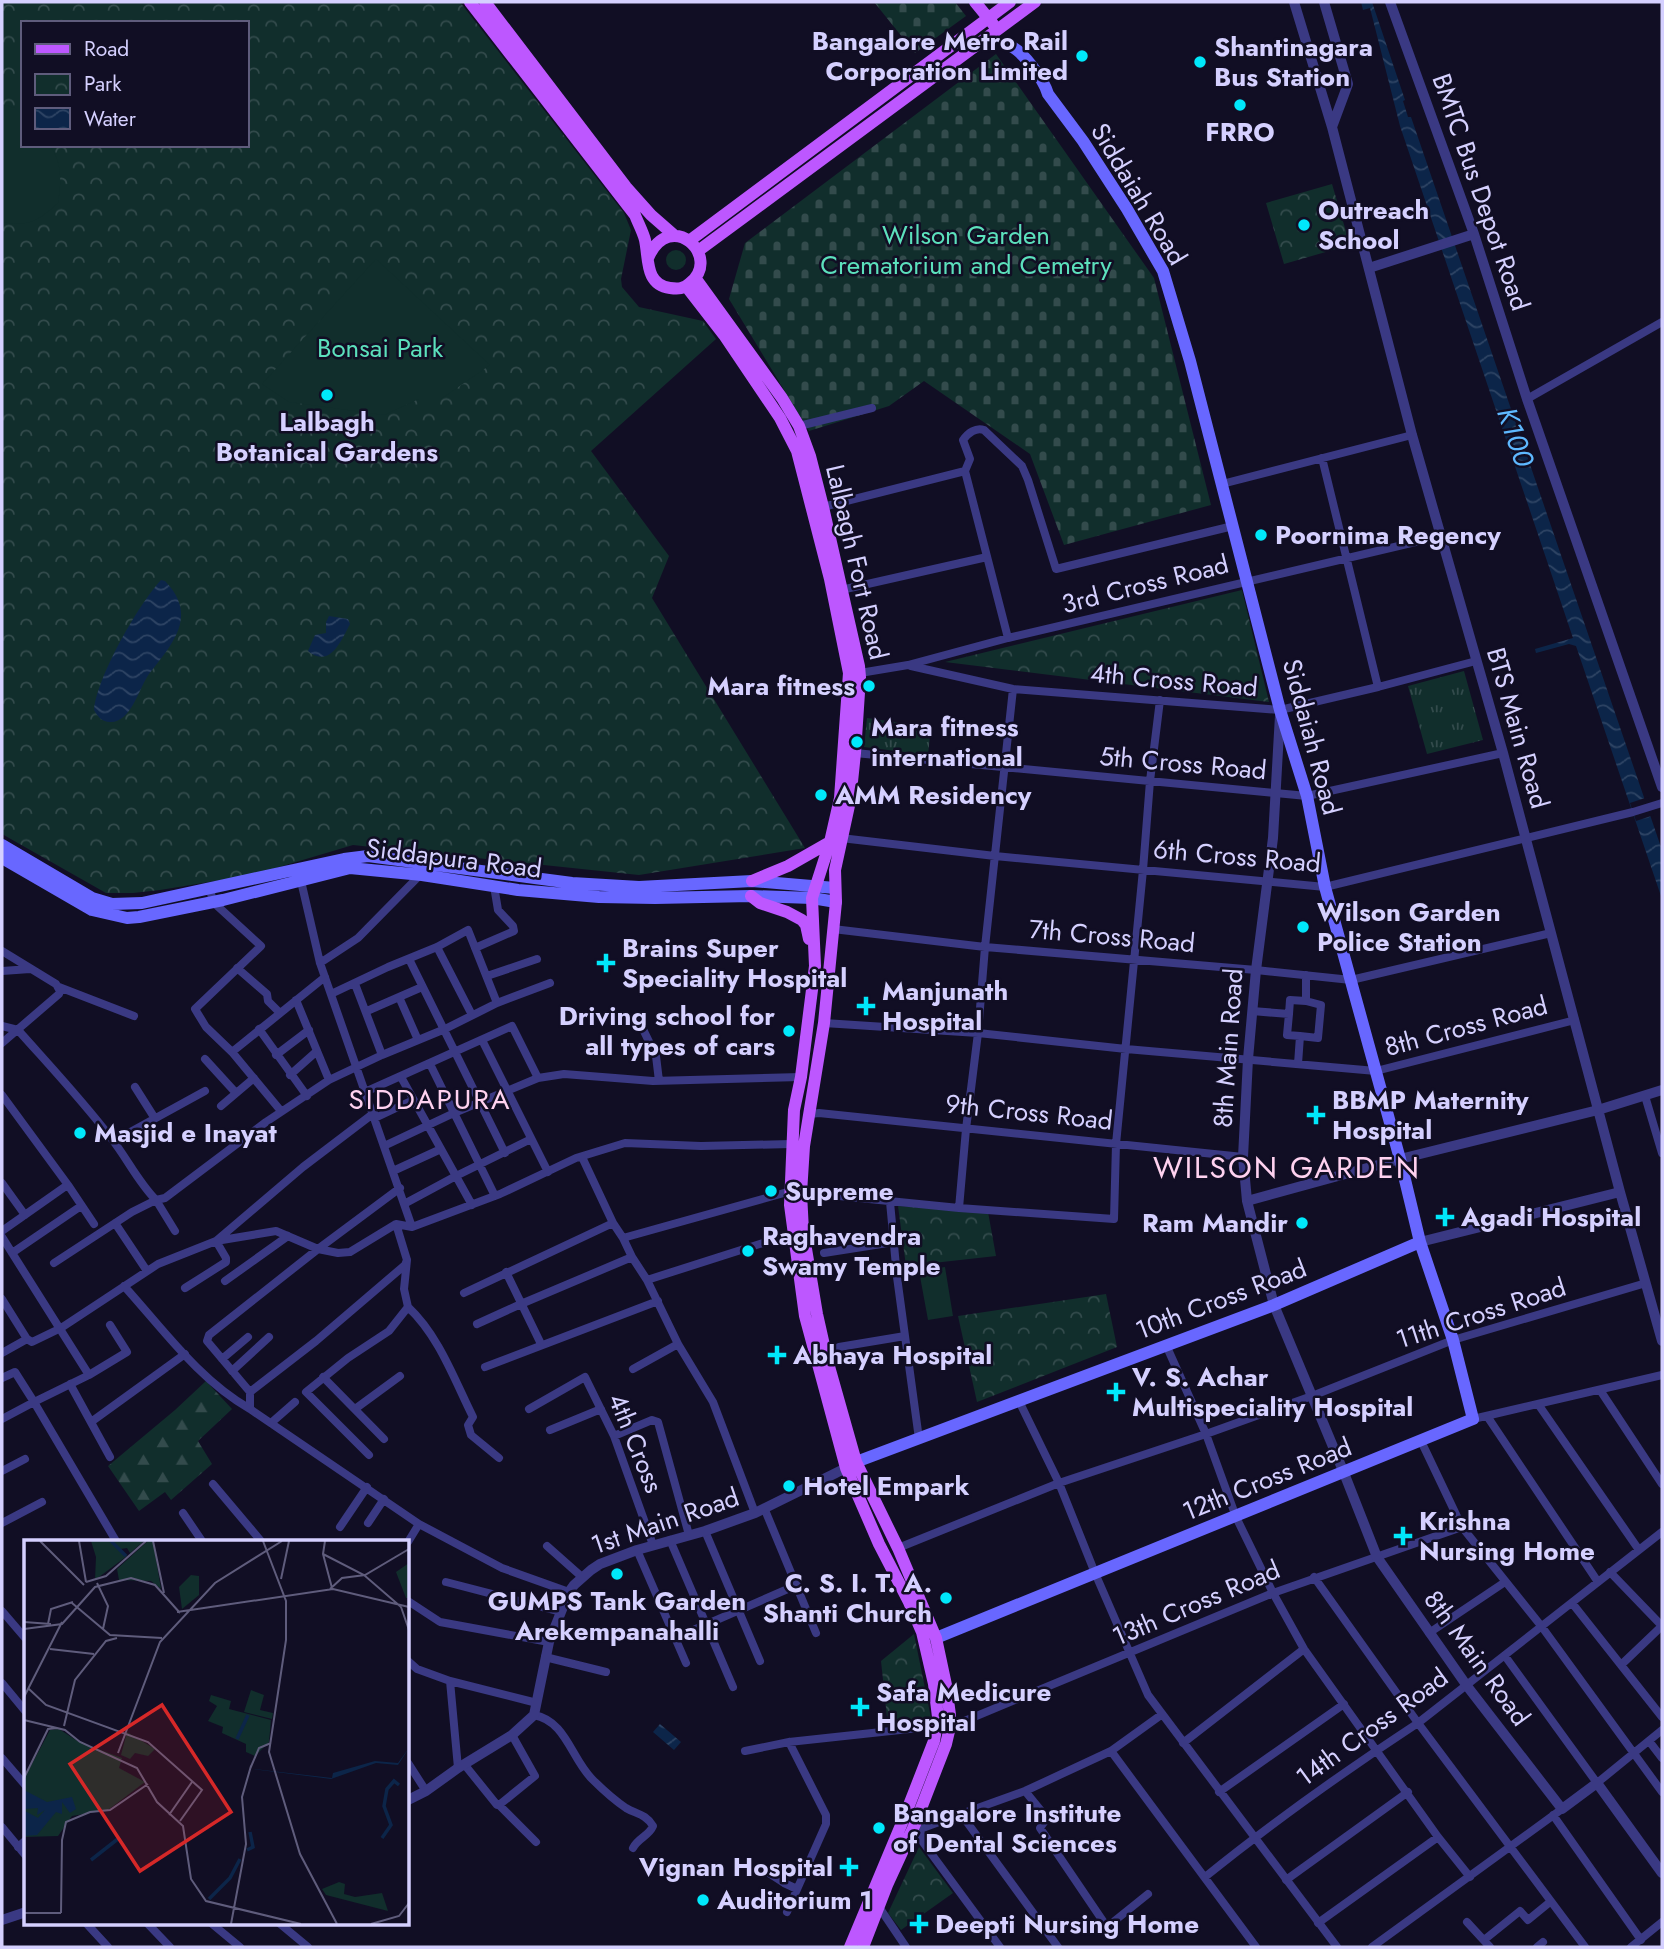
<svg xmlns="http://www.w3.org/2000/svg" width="1664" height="1949" viewBox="0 0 1664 1949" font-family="Jost,sans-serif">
  <defs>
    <pattern id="grass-tufts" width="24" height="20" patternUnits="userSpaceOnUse" patternTransform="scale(1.75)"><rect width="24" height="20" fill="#112e2c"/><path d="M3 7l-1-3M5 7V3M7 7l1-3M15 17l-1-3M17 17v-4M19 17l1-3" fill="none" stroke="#334b4c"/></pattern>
    <pattern id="forest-firs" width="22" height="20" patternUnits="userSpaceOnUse" patternTransform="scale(1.75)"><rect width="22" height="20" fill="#112e2c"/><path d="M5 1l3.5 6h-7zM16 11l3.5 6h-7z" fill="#334b4c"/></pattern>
    <pattern id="cemetery-stones" width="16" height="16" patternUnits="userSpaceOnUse" patternTransform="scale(1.75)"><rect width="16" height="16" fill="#112e2c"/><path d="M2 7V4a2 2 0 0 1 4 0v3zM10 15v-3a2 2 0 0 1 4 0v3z" fill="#334b4c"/></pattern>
    <pattern id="park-crowns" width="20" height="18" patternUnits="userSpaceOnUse" patternTransform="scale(1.75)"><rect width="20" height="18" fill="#112e2c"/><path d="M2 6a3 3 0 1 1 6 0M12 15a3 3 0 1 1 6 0" fill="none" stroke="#334b4c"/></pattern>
    <pattern id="water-waves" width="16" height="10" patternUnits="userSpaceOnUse" patternTransform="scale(1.75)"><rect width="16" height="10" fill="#0c2549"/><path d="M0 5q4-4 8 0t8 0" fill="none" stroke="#2e4464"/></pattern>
  </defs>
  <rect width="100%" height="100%" fill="#110e24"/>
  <path fill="url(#grass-tufts)" d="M1464 671 1483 740 1427 754 1408 686Z
    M867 718 931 727 928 755 864 747Z"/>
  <path fill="url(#forest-firs)" d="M206 1381 232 1409 198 1441 212 1464 171 1500 165 1492 139 1511 108 1466 175 1410Z"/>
  <path fill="url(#cemetery-stones)" d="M874 2H955L966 16 915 53Z
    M996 54 1154 278 1211 505 1064 545 1030 454 924 381 889 406 809 431 729 299 745 243Z"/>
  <path fill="url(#park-crowns)" fill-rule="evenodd" d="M2 2H460L624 213 631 230 621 279 622 287 639 307 703 321 716 339 591 451 669 556 652 598 805 848 639 875 353 845 252 875 160 890 133 893H106L2 834ZM23 23H247V145H23Z
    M1332 184 1350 245 1284 264 1266 203Z
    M1242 590 1269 702 945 662Z
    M898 1206 988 1212 996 1256 906 1266Z
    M1106 1294 1117 1347 977 1402 958 1316Z
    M914 1634 932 1723 888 1727 881 1661Z
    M919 1847 953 1893 901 1930 888 1913Z"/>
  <path fill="#112e2c" d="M2 104 15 108 23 116V145H49C63 161 61 184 58 203 38 221 29 227 2 222Z
    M666 260a10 10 0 1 1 20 0a10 10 0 1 1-20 0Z
    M376 259 490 365 441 399H419L384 415 289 402 262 384Z
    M945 1267 953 1316 928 1320 919 1271Z"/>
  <path fill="url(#water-waves)" d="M1361 2H1372L1405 100 1403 101 1408 117H1411L1662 850V899L1576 646 1569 644 1536 653 1535 649 1573 638 1400 126 1370 8 1363 10Z
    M161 580 165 581C199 616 172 644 149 674 139 688 131 723 110 722 102 722 98 717 94 710 97 677 138 605 161 580Z
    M329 616 348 619 350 624C341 641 330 669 308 651L315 635 326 633V622Z
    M660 1724 681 1742 674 1750 653 1732Z"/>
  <path fill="#110e24" d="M1648 797 1654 815 1636 821 1630 803Z"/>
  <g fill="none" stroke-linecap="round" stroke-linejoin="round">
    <path stroke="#3a3983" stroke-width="8" d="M1527 399 1662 322
      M799 426 872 408
      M1322 458 1378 687
      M1222 484 1412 435
      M823 507 965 471
      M841 590 987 557
      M1008 638 965 471 970 459 963 440C968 433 976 427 984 430L1022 466 1028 480 1056 569 1233 526
      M911 666 1013 689 1280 710 1378 687 1476 661
      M860 673 908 665 1008 638 1441 536
      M855 753 1307 796 1503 753
      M841 838 995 856 1325 887 1633 812 1662 803
      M301 881 320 963 412 1227
      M210 889 213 902 261 946 195 1009 206 1027 232 1052
      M833 929 985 947 1256 970 1351 980 1551 933
      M437 947 472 1015
      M475 948 514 931 513 926 498 910 494 886
      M2 951 56 984 60 991 59 994 2 1043
      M409 959 505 1153
      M320 963 358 938 422 873
      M237 968 267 994 268 1001 280 1013
      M2 971 30 969
      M487 976 537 959
      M355 984 382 1055
      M59 987 134 1016
      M331 994 388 967 437 947 468 930 497 1003
      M399 997 418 1040
      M296 1000 329 1080
      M367 1011 422 987
      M1252 1011 1289 1014 1290 1000 1306 1001V975
      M1289 1014 1287 1035 1300 1036 1298 1064
      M639 1021 656 1056 659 1081
      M824 1023 978 1033 1126 1049 1376 1071 1575 1020
      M2 1026 18 1030C49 1065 82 1100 111 1138 127 1158 138 1182 156 1200L165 1198 266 1122 329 1080 382 1055 445 1029 497 1003 550 983
      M259 1029 307 1096
      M1300 1036 1318 1038 1321 1005 1306 1001
      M482 1040 548 1172
      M276 1055 309 1030
      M205 1059 236 1093
      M430 1064 495 1196
      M290 1075 317 1051
      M401 1077 472 1205
      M135 1087 154 1117
      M365 1092 512 1026 538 1078 564 1074 653 1081 801 1077
      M2 1095 68 1185 94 1224
      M1645 1096 1662 1153
      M221 1106 254 1078
      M281 1111 232 1052 325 977
      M810 1114 819 1113 1243 1157
      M375 1118 413 1100
      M114 1141 205 1091
      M384 1146 454 1113 538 1078
      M582 1157 613 1223 623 1238 632 1257 647 1280 678 1344 713 1402 755 1513
      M393 1171 441 1149
      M2 1183 25 1215
      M400 1188 318 1249 209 1335 207 1341 250 1392V1409L419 1524
      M819 1194 959 1208 1114 1219 1116 1144 1143 870 1150 781 1160 700
      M890 1202 897 1277 919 1439
      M404 1204 456 1176 531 1139
      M959 1208 966 1129 978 1033 985 947 1013 689
      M115 1223 147 1271
      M2 1231 66 1186
      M2 1237 89 1375 34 1402 116 1541
      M623 1238 791 1191
      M12 1253 81 1206
      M824 1253 894 1242
      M54 1263 132 1212 156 1200 175 1231
      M506 1272 541 1344
      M647 1280 794 1233
      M225 1281 288 1236
      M124 1286C163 1329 199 1380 250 1409
      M185 1288 226 1262V1258L216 1241 303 1167 374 1113
      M464 1293 613 1223
      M2 1299 27 1339 32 1342 61 1328 158 1264 216 1241 276 1231 318 1249 338 1253 350 1252 396 1224 412 1227 500 1194 576 1158 625 1143 701 1146 791 1144
      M408 1307C439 1336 454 1379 473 1417L468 1425 471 1435 499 1458
      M477 1324 521 1304 632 1257
      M1166 1345 1206 1434 1236 1517 1273 1593 1304 1649 1438 1837 1470 1877
      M839 1347 905 1336
      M2 1353 27 1339
      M222 1359 248 1337
      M485 1367 658 1301
      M633 1369 678 1344
      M232 1371 269 1337
      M89 1375 127 1352 110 1325
      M323 1377 384 1439
      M2 1378 15 1372 34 1402 2 1419
      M70 1384 110 1457
      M1600 1390 1662 1484
      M250 1392 316 1341 405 1265 407 1260 396 1224
      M1019 1401 1059 1483 1095 1573 1148 1695 1337 1947
      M1538 1404 1639 1550
      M355 1409 400 1376
      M529 1409 585 1377 614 1436 653 1545
      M1487 1416 1598 1582
      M1473 1419 1662 1375
      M91 1422 185 1354
      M271 1423 295 1402
      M550 1430 601 1409
      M614 1436 652 1420 658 1422 689 1535
      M1421 1441 1462 1527 1542 1627 1662 1792
      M369 1455 306 1392 348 1358 389 1331 408 1307 404 1289 407 1260
      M2 1471 25 1459
      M213 1484 261 1541
      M765 1510 816 1633
      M183 1513 202 1541
      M2 1523 42 1502
      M368 1523 384 1499
      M340 1527 367 1487
      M705 1531 760 1661
      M670 1540 733 1687
      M408 1542 419 1524 502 1568 569 1592
      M547 1546 582 1577
      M898 1548 1059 1483 1206 1434 1312 1396 1453 1340 1646 1283
      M637 1550 686 1663
      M1610 1572 1662 1626
      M1314 1577 1418 1723 1585 1947
      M446 1582 561 1612
      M408 1601 440 1622 549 1642
      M1572 1603 1662 1717
      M2 1611 26 1639
      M1429 1633 1505 1582
      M675 1638 797 1585
      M1505 1656 1597 1783 1662 1730
      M545 1657 606 1672
      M408 1661 417 1669 450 1681
      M1621 1665 1662 1626
      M2 1683 26 1712
      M534 1715C566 1721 571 1758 592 1779 602 1789 614 1800 626 1808 636 1814 646 1814 653 1826 649 1836 638 1838 633 1848
      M950 1727 1273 1593 1462 1527
      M1649 1741 1662 1758
      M1183 1743 1304 1649
      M745 1751 789 1742 937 1726
      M1111 1751 1256 1947
      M2 1758 26 1786
      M408 1763 426 1791
      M464 1764 497 1805H499L536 1842
      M458 1768 450 1681 537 1703
      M1025 1791 1047 1818 1040 1828 1107 1927 1148 1894
      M1219 1792 1344 1704
      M499 1805 535 1776 512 1735
      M1553 1815 1641 1940
      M915 1824 920 1829 922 1841 1000 1947
      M2 1827 26 1856
      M920 1829 961 1814
      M18 1847 26 1840
      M767 1872 784 1883 797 1889
      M1205 1877C1273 1822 1345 1771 1418 1723L1662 1532
      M1286 1880 1408 1792
      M879 1907 906 1947
      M787 1912 826 1824V1815L789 1742
      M1467 1922 1490 1947
      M86 1923 108 1947
      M147 1923 170 1947
      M211 1923 240 1947
      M279 1923 308 1947
      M1318 1923 1438 1837
      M1484 1940 1520 1911 1528 1920 1550 1902
      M1058 1947 961 1814 1025 1791 1111 1751 1161 1715
      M1372 1947 1562 1809
      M1537 1947 1543 1942
      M1631 1947 1662 1922"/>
    <path stroke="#3a3983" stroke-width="10" d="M1294 2 1332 127 1412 435 1503 753 1620 1192 1662 1341
      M1324 2 1348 84 1332 127
      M1390 2 1474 234 1527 399 1662 787
      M1369 268 1474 234
      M1280 715 1273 838 1256 970 1248 1059 1243 1157 1247 1201 1274 1305 1344 1473 1377 1557 1467 1686 1562 1809 1597 1783 1662 1873
      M1247 1201 1400 1159 1598 1110 1662 1090
      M1420 1242 1620 1192
      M408 1800 426 1791 458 1768 512 1735 534 1715 549 1642 569 1592 574 1585 591 1570 600 1564 637 1550 705 1531 755 1513 846 1468
      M2 1920 26 1912"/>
    <path stroke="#6867ff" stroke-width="12" d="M2 845 92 898 112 904 142 903 344 859 368 856 572 883 639 887 752 881 835 888
      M2 858 92 910 127 918 139 917 223 900 350 868 422 875 518 890 599 897 655 898 751 896 812 898 836 902
      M847 1467 856 1462 1274 1305 1420 1242
      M936 1638 1473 1419 1453 1340 1420 1242 1400 1159 1325 887 1307 796 1280 710 1190 361 1163 271 1127 209 1083 141 1048 94C1044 80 1023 51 1010 46"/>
    <path stroke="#bd57ff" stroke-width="12" d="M470 2 635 215C638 223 643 232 645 240 649 259 645 285 670 288 678 289 684 289 690 283 723 257 670 207 648 258
      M485 2 626 187 651 215 675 236
      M975 2 993 24
      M689 241 1010 2
      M698 251 1035 2
      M696 279 782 398 799 426 810 456 823 507 859 666 860 677 855 753 850 801 835 870 836 902 824 1023 804 1146 801 1193 803 1231 817 1314 828 1363 856 1462 898 1548 936 1638 946 1685 950 1715V1727L946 1744 915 1824 887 1885 863 1947
      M686 286 724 335 780 418 797 451 830 579 849 673 840 798 830 842 812 898 815 966 801 1077 794 1110 790 1205 805 1316 846 1468 879 1544 909 1602 922 1632 934 1684 938 1717 934 1741 904 1818 850 1947
      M752 881 788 866 830 842
      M751 896 760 903 787 912 802 920 806 925 809 939"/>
  </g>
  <g fill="#00e8fb" stroke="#110e24" stroke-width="2.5">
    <circle cx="1082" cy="56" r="7"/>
    <circle cx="1200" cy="62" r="7"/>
    <circle cx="1240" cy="105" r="7"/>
    <circle cx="1304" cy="225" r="7"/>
    <circle cx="327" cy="395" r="7"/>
    <circle cx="1261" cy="535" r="7"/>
    <circle cx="869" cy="686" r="7"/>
    <circle cx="857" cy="742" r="7"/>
    <circle cx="821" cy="795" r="7"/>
    <circle cx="1303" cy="927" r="7"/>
    <path d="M602.5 952.5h7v7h7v7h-7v7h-7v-7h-7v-7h7z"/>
    <path d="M862.5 995.5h7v7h7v7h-7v7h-7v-7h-7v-7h7z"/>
    <circle cx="789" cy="1031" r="7"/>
    <path d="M1312.5 1104.5h7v7h7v7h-7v7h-7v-7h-7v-7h7z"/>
    <circle cx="80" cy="1133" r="7"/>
    <circle cx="771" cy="1191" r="7"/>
    <path d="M1441.5 1206.5h7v7h7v7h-7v7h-7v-7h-7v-7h7z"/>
    <circle cx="1302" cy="1223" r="7"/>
    <circle cx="748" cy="1251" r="7"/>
    <path d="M773.5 1344.5h7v7h7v7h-7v7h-7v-7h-7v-7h7z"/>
    <path d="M1112.5 1381.5h7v7h7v7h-7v7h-7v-7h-7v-7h7z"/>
    <circle cx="789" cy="1486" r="7"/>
    <path d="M1399.5 1525.5h7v7h7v7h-7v7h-7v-7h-7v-7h7z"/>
    <circle cx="617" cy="1574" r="7"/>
    <circle cx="946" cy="1598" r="7"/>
    <path d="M856.5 1696.5h7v7h7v7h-7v7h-7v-7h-7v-7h7z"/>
    <circle cx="879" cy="1828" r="7"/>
    <path d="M845.5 1856.5h7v7h7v7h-7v7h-7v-7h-7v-7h7z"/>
    <circle cx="703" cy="1900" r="7"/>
    <path d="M915.5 1913.5h7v7h7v7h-7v7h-7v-7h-7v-7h7z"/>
  </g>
  <g text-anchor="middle" stroke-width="5" stroke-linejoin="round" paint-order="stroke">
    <g font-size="26" font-weight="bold" fill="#d5d0ff" stroke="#110e24" text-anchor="start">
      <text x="1068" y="50" text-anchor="end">Bangalore Metro Rail<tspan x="1068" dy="30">Corporation Limited</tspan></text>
      <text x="1214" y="56">Shantinagara<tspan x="1214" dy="30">Bus Station</tspan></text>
      <text x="1240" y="141" text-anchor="middle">FRRO</text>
      <text x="1318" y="219">Outreach<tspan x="1318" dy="30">School</tspan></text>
      <text x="327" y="431" text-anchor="middle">Lalbagh<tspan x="327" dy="30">Botanical Gardens</tspan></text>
      <text x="1275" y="544">Poornima Regency</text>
      <text x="855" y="695" text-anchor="end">Mara fitness</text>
      <text x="871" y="736">Mara fitness<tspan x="871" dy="30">international</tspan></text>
      <text x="835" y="804">AMM Residency</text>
      <text x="1317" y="921">Wilson Garden<tspan x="1317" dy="30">Police Station</tspan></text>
      <text x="622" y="957">Brains Super<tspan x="622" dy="30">Speciality Hospital</tspan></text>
      <text x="882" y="1000">Manjunath<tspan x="882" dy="30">Hospital</tspan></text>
      <text x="775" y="1025" text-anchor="end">Driving school for<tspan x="775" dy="30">all types of cars</tspan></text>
      <text x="1332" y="1109">BBMP Maternity<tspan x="1332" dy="30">Hospital</tspan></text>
      <text x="94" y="1142">Masjid e Inayat</text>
      <text x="785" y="1200">Supreme</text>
      <text x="1461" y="1226">Agadi Hospital</text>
      <text x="1288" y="1232" text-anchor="end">Ram Mandir</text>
      <text x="762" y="1245">Raghavendra<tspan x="762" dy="30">Swamy Temple</tspan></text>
      <text x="793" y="1364">Abhaya Hospital</text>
      <text x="1132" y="1386">V. S. Achar<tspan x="1132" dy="30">Multispeciality Hospital</tspan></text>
      <text x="803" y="1495">Hotel Empark</text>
      <text x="1419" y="1530">Krishna<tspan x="1419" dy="30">Nursing Home</tspan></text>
      <text x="932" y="1592" text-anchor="end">C. S. I. T. A.<tspan x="932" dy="30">Shanti Church</tspan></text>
      <text x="617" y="1610" text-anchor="middle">GUMPS Tank Garden<tspan x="617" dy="30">Arekempanahalli</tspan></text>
      <text x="876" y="1701">Safa Medicure<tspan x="876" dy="30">Hospital</tspan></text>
      <text x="893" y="1822">Bangalore Institute<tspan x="893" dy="30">of Dental Sciences</tspan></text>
      <text x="833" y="1876" text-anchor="end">Vignan Hospital</text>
      <text x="717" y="1909">Auditorium 1</text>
      <text x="935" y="1933">Deepti Nursing Home</text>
    </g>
    <g font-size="26" fill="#d5d0ff" stroke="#110e24">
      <text transform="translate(1481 192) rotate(71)" y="9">BMTC Bus Depot Road</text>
      <text transform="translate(1139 194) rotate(59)" y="9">Siddaiah Road</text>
      <text transform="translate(857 562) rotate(77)" y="9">Lalbagh Fort Road</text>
      <text transform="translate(1145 584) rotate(-14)" y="9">3rd Cross Road</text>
      <text transform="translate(1174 680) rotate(5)" y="9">4th Cross Road</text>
      <text transform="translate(1518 728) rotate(74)" y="9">BTS Main Road</text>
      <text transform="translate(1312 737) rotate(75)" y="9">Siddaiah Road</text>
      <text transform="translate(1183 763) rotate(5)" y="9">5th Cross Road</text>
      <text transform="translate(1237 856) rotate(5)" y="9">6th Cross Road</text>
      <text transform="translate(454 858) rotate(7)" y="9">Siddapura Road</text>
      <text transform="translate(1112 936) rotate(5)" y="9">7th Cross Road</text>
      <text transform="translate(1466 1026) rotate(-15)" y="9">8th Cross Road</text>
      <text transform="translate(1228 1048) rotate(-86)" y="9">8th Main Road</text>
      <text transform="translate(1029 1112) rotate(6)" y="9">9th Cross Road</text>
      <text transform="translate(1221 1299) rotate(-21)" y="9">10th Cross Road</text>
      <text transform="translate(1481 1313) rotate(-18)" y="9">11th Cross Road</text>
      <text transform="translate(636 1443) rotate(68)" y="9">4th Cross</text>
      <text transform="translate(1267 1479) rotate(-22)" y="9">12th Cross Road</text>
      <text transform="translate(665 1521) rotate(-19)" y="9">1st Main Road</text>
      <text transform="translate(1196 1603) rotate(-23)" y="9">13th Cross Road</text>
      <text transform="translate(1477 1658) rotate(54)" y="9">8th Main Road</text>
      <text transform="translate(1372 1727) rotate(-36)" y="9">14th Cross Road</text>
    </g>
    <g font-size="26" fill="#5ce0bc" stroke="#110e24">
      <text x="966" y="244">Wilson Garden<tspan x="966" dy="30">Crematorium and Cemetry</tspan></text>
      <text x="380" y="357">Bonsai Park</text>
    </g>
    <g font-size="28" font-style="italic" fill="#5eb8ff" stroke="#110e24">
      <text transform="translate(1516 437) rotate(71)" y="10">K100</text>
    </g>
    <g font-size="28" letter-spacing="2" fill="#ffd2f0" stroke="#110e24">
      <text x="430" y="1109">SIDDAPURA</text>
    </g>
    <g font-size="30" letter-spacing="2" fill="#ffd2f0" stroke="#110e24">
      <text x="1287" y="1178">WILSON GARDEN</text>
    </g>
  </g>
  <g transform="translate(24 1540)">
    <rect width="385" height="385" fill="#110e24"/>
    <path d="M385 23V58H382L372 32ZM315 342 321 344 320 354 331 357 358 353 364 371 302 355 298 349Z" fill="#112e2c"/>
    <path d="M227 150 240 155 236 170 249 173 248 179 220 172ZM187 155 207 161 205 169 247 180 245 202 231 216 222 212V204L198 193 199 187 184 181 193 166 185 161ZM103 192 131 209 124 216 111 213 106 219 97 215Z" fill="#112e2c"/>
    <path d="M67 1H120L106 13 103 8 97 9 103 16 71 40 72 17ZM35 189 55 202 98 218 95 228 121 242 84 270 48 276 34 296 0 297V239L26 190Z" fill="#112e2c"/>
    <path d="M124 1H129L137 49 127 41 95 40 93 29ZM167 35 175 36V55L158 69 155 47Z" fill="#112e2c"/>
    <path d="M385 208 374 225 352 223 307 239 229 229 308 238 309 233 351 221 374 223ZM0 250 23 262 48 257 52 269 46 273 38 262V274L32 272 13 295 0 296 1 271 14 278 21 270 13 275 14 268 1 269Z" fill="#0c2549"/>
    <path fill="none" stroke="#0c2549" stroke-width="3.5" d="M87 1 102 16M213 199 224 175M358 298 367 285 360 266 363 249 370 241 375 245M223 310 229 307 226 292M67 320 95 298M185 359 206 338 216 319"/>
    <path fill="none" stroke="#5f5c7c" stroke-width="2" d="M16 1 60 45M55 1 62 42M129 1 140 53M239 1 262 61V100L245 212 276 314 313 384M301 1 299 14 308 48M299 14 340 35 377 67M257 39 265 1M62 42 82 36 122 1M73 43 84 66 79 89M306 49 318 38 341 35 385 9M48 63 86 95 138 98M377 67 385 90M153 72 309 49 385 67M0 82 27 84M24 84 27 69 49 62M0 89 38 84 71 47 107 38 131 45 156 73M26 109 70 114M5 149 22 165 124 202 178 250 156 281M0 157 38 82M0 180 41 190 56 202 113 228 133 262 159 286 167 339 182 361 277 384M40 186 51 140 82 101 93 98M94 213 136 102 191 43 258 1M226 229 235 208 247 203M0 238 24 189 33 188M145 275 168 242M0 373H37M37 373 38 300 42 282 66 272 86 270 124 244M207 384 222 304 218 257 227 226M347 384 375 376 385 363"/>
    <path fill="#d62828" fill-opacity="0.15" stroke="#d62828" stroke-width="3.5" d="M138 165 207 272 116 331 46 224Z"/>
    <rect width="385" height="385" fill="none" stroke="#d5d0ff" stroke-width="3.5"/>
  </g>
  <rect width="1664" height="1949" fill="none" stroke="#d5d0ff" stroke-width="7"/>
  <rect x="21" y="21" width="228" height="126" fill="#110e24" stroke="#5f5c7c" stroke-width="2"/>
  <rect x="35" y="44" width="35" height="10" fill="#bd57ff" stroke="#5f5c7c" stroke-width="2"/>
  <text x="84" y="56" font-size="21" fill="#d5d0ff">Road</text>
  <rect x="35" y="74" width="35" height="21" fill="url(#park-crowns)" stroke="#5f5c7c" stroke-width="2"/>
  <text x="84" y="91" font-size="21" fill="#d5d0ff">Park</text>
  <rect x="35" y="108" width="35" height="21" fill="url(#water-waves)" stroke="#5f5c7c" stroke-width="2"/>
  <text x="84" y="126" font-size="21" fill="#d5d0ff">Water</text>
</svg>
